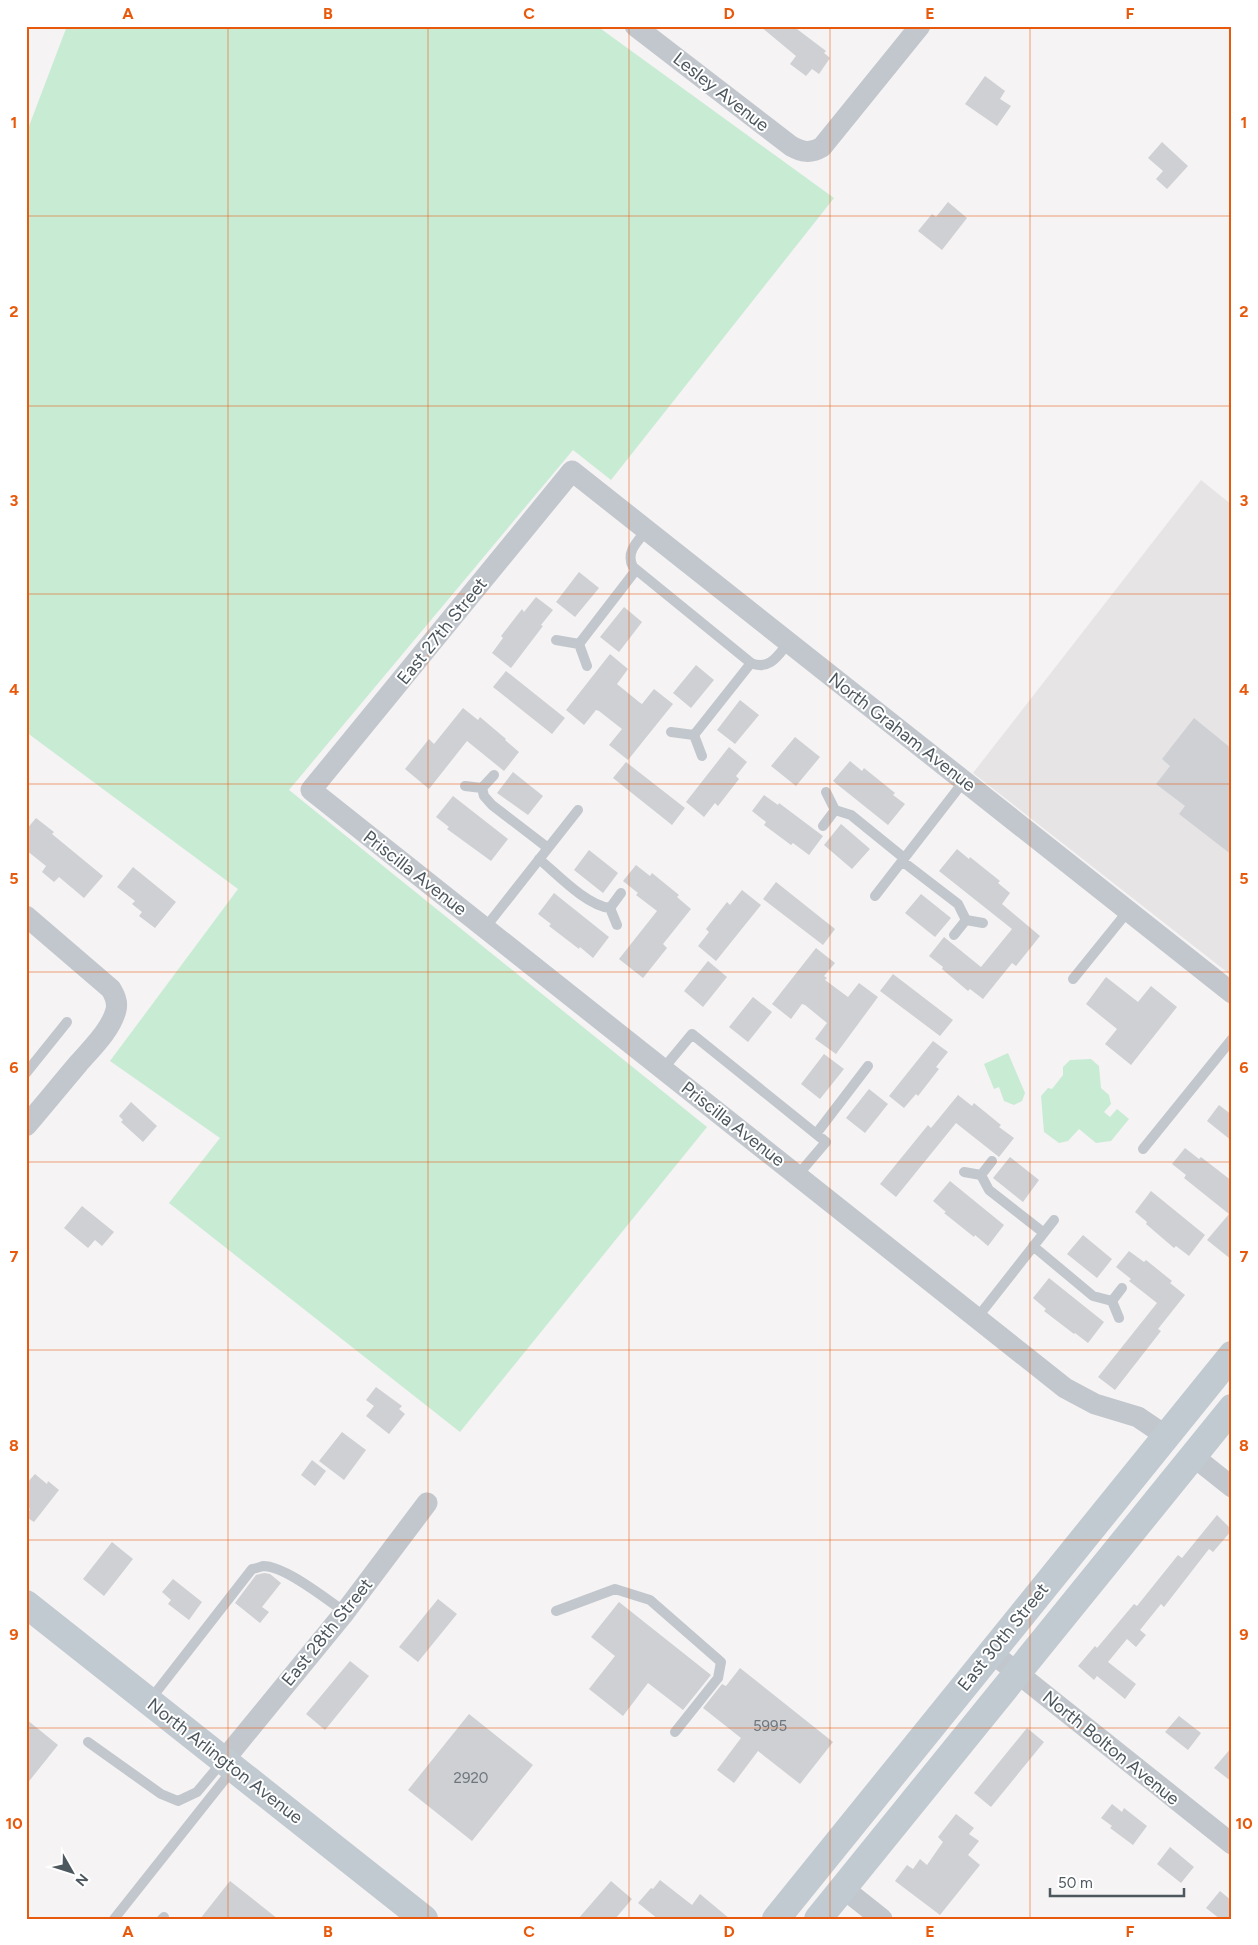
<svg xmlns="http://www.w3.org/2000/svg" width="1258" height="1945" viewBox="0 0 1258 1945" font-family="Figtree,sans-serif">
  <rect width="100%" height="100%" fill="#f5f3f3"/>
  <path fill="#e6e4e4" d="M1201 480 1232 505V976L973 773Z"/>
  <path fill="#c8ebd4" d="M67 26H597L834 198 611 480 573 450 289 790 707 1127 460 1432 169 1203 220 1138 110 1061 238 889 26 732V134Z
    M1008 1053 1025 1093 1022 1101 1014 1105 1004 1101 999 1087 994 1089 984 1064Z
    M1091 1059 1099 1066 1101 1088 1109 1095 1111 1104 1104 1112 1110 1117 1117 1109 1129 1119 1111 1141 1096 1143 1079 1129 1068 1141 1059 1143 1044 1132 1041 1096 1048 1088 1052 1089 1063 1075V1067L1070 1060Z"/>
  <path fill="#ced0d4" d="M760 26H793L826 51 824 53 830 58 819 74 812 69 806 76 790 64 796 56Z
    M985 76 1005 91 1000 99 1011 106 997 126 965 104Z
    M1162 142 1188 166 1167 189 1156 179 1163 171 1148 158Z
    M948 202 967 218 942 250 918 231 932 214 936 217Z
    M579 572 599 588 575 617 556 602Z
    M536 597 553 610 541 625 543 626 511 668 492 653 503 638 501 636 522 609 524 612Z
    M624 607 642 622 619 652 600 637Z
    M610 654 628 669 617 684 639 702 642 704 654 689 673 704 628 760 609 745 622 729 599 711 596 710 584 725 566 710Z
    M696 665 714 680 691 708 673 693Z
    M506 671 565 718 552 734 493 687Z
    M740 700 759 715 735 744 717 730Z
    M463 708 478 720 480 717 506 739 505 740 519 752 504 771 467 741 429 789 405 769 429 739 434 744Z
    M1194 718 1232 749V855L1179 814 1185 806 1156 784 1170 766 1162 759Z
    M795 737 820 757 796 786 771 766Z
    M729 747 747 762 736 776 739 779 718 806 715 803 704 817 686 802Z
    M850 761 862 771 864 768 895 793 893 795 905 804 888 825 833 781Z
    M626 762 685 808 672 825 613 778Z
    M513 772 543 796 528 815 497 793Z
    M764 795 778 805 779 803 823 836 809 855 793 843 791 845 764 825 766 822 752 811Z
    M453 796 508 839 491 861 447 829 449 827 436 817Z
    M36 818 54 832 52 834 103 876 84 898 59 877 54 882 42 872 46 866 26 850V830Z
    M841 824 870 849 852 869 824 845Z
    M957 849 969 859 970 857 1000 881 998 883 1010 893 1002 904 1040 936 1016 966 1012 963 983 999 970 989 968 991 942 969 943 967 929 956 944 937 981 967 1012 929 939 871Z
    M589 850 618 873 603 893 574 870Z
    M636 865 650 876 652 873 679 895 677 897 691 909 663 944 667 948 643 978 619 959 657 911 636 895 638 893 623 881Z
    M133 867 176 902 155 928 139 916 142 912 132 904 135 901 117 887Z
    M776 882 835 929 823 945 763 899Z
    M742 890 761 905 716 961 698 946 709 932 706 929 727 902 730 905Z
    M554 893 609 937 593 958 580 947 579 949 549 926 551 924 538 914Z
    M921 894 951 918 935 937 905 913Z
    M816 948 835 963 824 976 827 978 825 980 848 997 859 983 878 997 836 1054 815 1039 827 1023 805 1005 802 1004 791 1019 772 1004Z
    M708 961 727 977 703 1007 684 991Z
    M893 974 953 1020 940 1036 880 991Z
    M1106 977 1138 1002 1151 986 1177 1007 1131 1065 1105 1044 1117 1029 1086 1004Z
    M753 997 772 1012 748 1042 729 1027Z
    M933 1041 948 1052 936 1067 939 1069 918 1096 916 1094 904 1108 889 1096Z
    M824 1054 844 1069 820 1099 801 1084Z
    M869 1089 888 1104 865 1133 846 1118Z
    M958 1095 972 1106 974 1103 1001 1125 999 1127 1014 1138 999 1157 956 1123 896 1197 880 1184 928 1125 931 1128Z
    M131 1102 157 1126 143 1142 121 1122 123 1120 119 1116Z
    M1219 1105 1232 1115V1141L1207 1121Z
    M1185 1148 1199 1159 1201 1157 1232 1181V1260L1207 1240 1229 1214 1184 1178 1186 1175 1172 1164Z
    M1010 1157 1039 1180 1023 1202 993 1178Z
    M950 1181 1004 1225 988 1246 975 1235 974 1237 944 1213 946 1212 933 1201Z
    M1151 1191 1205 1235 1189 1256 1176 1246 1174 1248 1146 1224 1147 1222 1135 1212Z
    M82 1206 114 1232 102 1246 95 1240 88 1248 64 1228Z
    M1083 1235 1112 1259 1097 1278 1067 1254Z
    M1129 1251 1144 1262 1146 1260 1172 1281 1170 1283 1185 1295 1158 1329 1161 1331 1115 1390 1098 1377 1157 1303 1129 1281 1131 1279 1116 1267Z
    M1049 1278 1104 1322 1088 1343 1075 1333 1074 1334 1044 1311 1046 1309 1033 1298Z
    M376 1387 402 1406 399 1409 405 1414 389 1434 366 1416 374 1406 366 1400Z
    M342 1432 366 1450 344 1480 319 1461Z
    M312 1460 326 1471 315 1486 301 1475Z
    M35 1474 47 1484 48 1481 59 1490 34 1522 26 1517 30 1509 26 1506V1484Z
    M1217 1515 1232 1530 1213 1552 1209 1549 1164 1607 1161 1604 1140 1630 1146 1635 1136 1647 1127 1639 1108 1662 1136 1684 1125 1699 1097 1676 1094 1680 1078 1666 1095 1646 1097 1648 1134 1604 1137 1606 1178 1555 1182 1558Z
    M112 1542 133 1559 104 1596 83 1579Z
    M264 1573 270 1574 281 1583 262 1607 269 1612 260 1623 235 1603 256 1575Z
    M173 1579 202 1602 189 1620 168 1604 171 1600 162 1592Z
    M438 1599 457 1614 418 1662 399 1647Z
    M619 1602 711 1675 683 1710 648 1683 623 1716 589 1689 615 1656 591 1637Z
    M350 1661 369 1676 325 1730 306 1714Z
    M740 1668 833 1742 800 1784 758 1751 734 1783 717 1770 741 1738 703 1708 722 1684 726 1686Z
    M469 1714 533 1765 472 1841 408 1790Z
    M1179 1716 1201 1733 1188 1750 1165 1732Z
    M26 1719 58 1745 26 1785Z
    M1027 1728 1044 1742 991 1807 974 1793Z
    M1232 1747V1782L1214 1768Z
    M1112 1804 1122 1812 1124 1808 1147 1826 1133 1845 1110 1828 1112 1826 1101 1818Z
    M956 1814 974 1828 969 1834 979 1841 968 1855 980 1865 940 1915 895 1881 907 1865 913 1869 920 1859 927 1865 943 1842 938 1837Z
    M1170 1847 1194 1867 1181 1883 1157 1864Z
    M660 1880 692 1905 700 1894 730 1919H658L638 1903 651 1888 653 1889Z
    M230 1881 278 1919H200Z
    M611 1881 632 1899 615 1919H578Z
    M1220 1891 1232 1901V1919H1220L1206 1908Z"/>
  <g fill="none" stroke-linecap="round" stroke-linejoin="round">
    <path stroke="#c1c7cd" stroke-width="10" d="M647 530C638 541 625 552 633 567L751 663C770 671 778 655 789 642
      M556 640 579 644
      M579 644 636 570
      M579 644 587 666
      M671 732 694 735
      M694 735 751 663
      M694 735 702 756
      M465 786 482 788
      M482 788 484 796 492 805 548 848
      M482 788 494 775
      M826 792 835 810
      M835 810 851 815 904 858
      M823 826 835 810
      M539 859C557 874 587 906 610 908
      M902 861 958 904 966 920
      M875 896 964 781
      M610 908 617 925
      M610 908 621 893
      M966 920 983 923
      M485 928 578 810
      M954 935 966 920
      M1073 979 1128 911
      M663 1069 692 1034 826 1142 797 1176
      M26 1073 67 1022
      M816 1134 868 1066
      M1143 1149 1232 1039
      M964 1172 981 1175
      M981 1175 989 1190 1044 1233
      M981 1175 992 1161
      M1033 1246 1093 1296 1112 1301
      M1112 1301 1119 1318
      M1112 1301 1122 1288
      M977 1318 1054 1220
      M556 1611 615 1589 650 1600 721 1662 718 1678 675 1732
      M150 1700 252 1569C255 1569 260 1567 263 1566 285 1566 326 1599 345 1612
      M88 1742 161 1794 178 1801 197 1792 223 1761
      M114 1919 233 1769
      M162 1919 164 1917"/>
    <path stroke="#c1c7cd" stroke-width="21" d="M635 26 791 146C802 152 810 154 822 147L920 26
      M26 916 111 989C115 996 118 1002 116 1010 111 1030 91 1049 78 1064 61 1084 44 1105 26 1126
      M1166 1436 1138 1417 1095 1404 1065 1388 311 790 572 471 1232 993
      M1193 1456 1232 1487
      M991 1652 1232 1844
      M224 1760 345 1612 427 1503
      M843 1888 882 1919"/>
    <path stroke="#c1cad1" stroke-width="28" d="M26 1604 424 1919
      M776 1919 1232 1355
      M818 1919 1232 1408"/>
  </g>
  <path fill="none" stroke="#e8590c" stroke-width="1" stroke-opacity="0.55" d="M228 26V1919M428 26V1919M629 26V1919M830 26V1919M1030 26V1919M26 216H1232M26 406H1232M26 594H1232M26 784H1232M26 972H1232M26 1162H1232M26 1350H1232M26 1540H1232M26 1728H1232"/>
  <g text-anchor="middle" stroke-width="4" stroke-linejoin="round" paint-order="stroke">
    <g font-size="15" fill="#6d757c">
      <text x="770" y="1731">5995</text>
      <text x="471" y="1783">2920</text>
    </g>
    <g font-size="18" fill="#4d575e" stroke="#fff">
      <text transform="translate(721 92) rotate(38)" y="6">Lesley Avenue</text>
      <text transform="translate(442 631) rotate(-51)" y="6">East 27th Street</text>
      <text transform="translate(902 732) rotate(38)" y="6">North Graham Avenue</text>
      <text transform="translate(415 873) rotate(38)" y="6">Priscilla Avenue</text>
      <text transform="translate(733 1124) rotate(38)" y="6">Priscilla Avenue</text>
      <text transform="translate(327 1632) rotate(-51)" y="6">East 28th Street</text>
      <text transform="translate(1003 1637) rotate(-51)" y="6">East 30th Street</text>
      <text transform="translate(1111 1748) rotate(39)" y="6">North Bolton Avenue</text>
      <text transform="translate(225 1761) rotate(38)" y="6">North Arlington Avenue</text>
    </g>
  </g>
  <rect width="1258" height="1945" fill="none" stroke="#ffffff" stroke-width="55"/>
  <g transform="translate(72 1872) rotate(129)" stroke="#ffffff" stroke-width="4" paint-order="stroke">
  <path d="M0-4L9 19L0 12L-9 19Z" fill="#4d575e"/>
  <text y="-8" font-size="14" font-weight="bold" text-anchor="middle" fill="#4d575e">N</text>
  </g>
  <path d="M1050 1888v8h134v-8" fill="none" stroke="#4d575e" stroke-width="2.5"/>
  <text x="1058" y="1888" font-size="15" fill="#4d575e" stroke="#ffffff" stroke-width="4" paint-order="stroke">50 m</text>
  <rect x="28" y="28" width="1202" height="1890" fill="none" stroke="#e8590c" stroke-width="2"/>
  <g font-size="16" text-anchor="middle" font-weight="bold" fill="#e8590c">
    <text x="128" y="19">A</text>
    <text x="328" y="19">B</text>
    <text x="529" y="19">C</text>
    <text x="729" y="19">D</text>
    <text x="930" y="19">E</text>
    <text x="1130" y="19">F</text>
    <text x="14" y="128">1</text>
    <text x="1244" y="128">1</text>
    <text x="14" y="317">2</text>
    <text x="1244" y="317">2</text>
    <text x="14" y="506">3</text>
    <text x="1244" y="506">3</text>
    <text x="14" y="695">4</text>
    <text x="1244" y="695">4</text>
    <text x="14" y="884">5</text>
    <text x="1244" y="884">5</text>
    <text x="14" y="1073">6</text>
    <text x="1244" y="1073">6</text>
    <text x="14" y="1262">7</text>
    <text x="1244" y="1262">7</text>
    <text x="14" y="1451">8</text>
    <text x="1244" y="1451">8</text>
    <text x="14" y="1640">9</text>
    <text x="1244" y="1640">9</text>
    <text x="14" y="1829">10</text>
    <text x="1244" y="1829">10</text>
    <text x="128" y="1937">A</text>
    <text x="328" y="1937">B</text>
    <text x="529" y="1937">C</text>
    <text x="729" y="1937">D</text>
    <text x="930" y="1937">E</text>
    <text x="1130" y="1937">F</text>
  </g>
</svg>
